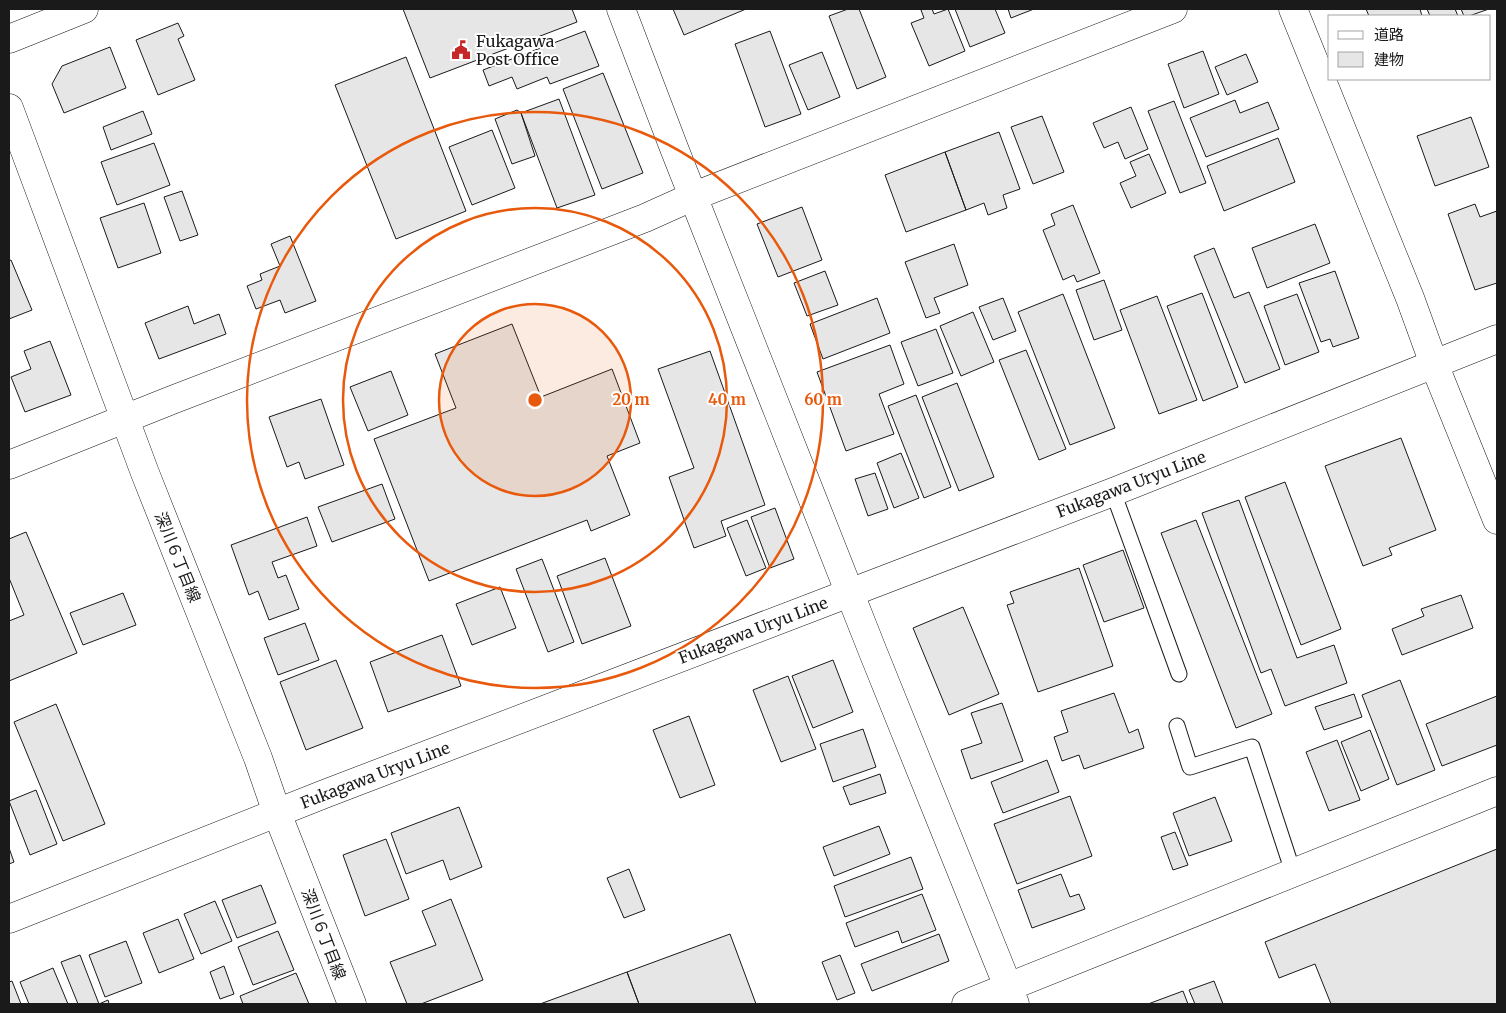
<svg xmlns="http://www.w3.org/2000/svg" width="1506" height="1013" viewBox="0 0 1506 1013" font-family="Merriweather,'Noto Sans JP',serif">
  <rect width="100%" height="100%" fill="#fff"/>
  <path fill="#e6e6e6" stroke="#1a1a1a" d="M403 9H572L577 22 430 78Z
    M673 9H746L684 35Z
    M848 9H859L886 77 857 89 829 16Z
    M923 9H932L934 14 948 9 965 51 929 66 911 23 924 18 921 10Z
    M955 9H995L1005 33 970 47Z
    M1008 9H1034L1011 18Z
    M1366 9H1420L1422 16H1369Z
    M1427 9H1455L1458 16H1430Z
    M1461 9H1489L1469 16H1464Z
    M178 23 184 36 178 39 195 80 158 95 136 40Z
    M585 31 599 66 550 84 547 77 517 89 512 77 489 86 483 70Z
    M770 31 801 114 765 127 735 44Z
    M110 47 126 88 64 113 52 84 62 66Z
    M1203 51 1219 94 1184 108 1168 64Z
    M822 52 840 97 808 110 789 65Z
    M1246 54 1258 82 1227 95 1215 67Z
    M406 57 466 211 396 239 335 85Z
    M603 73 643 173 602 189 563 89Z
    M559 99 595 195 557 208 521 113Z
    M1235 100 1240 113 1268 102 1279 129 1206 157 1190 118Z
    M1174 101 1206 183 1180 193 1148 111Z
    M1131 107 1148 149 1125 159 1118 142 1104 148 1093 123Z
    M517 110 521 113 535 156 512 164 495 119Z
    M143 111 152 134 111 150 103 127Z
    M1042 116 1064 172 1033 184 1011 127Z
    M1471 117 1489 167 1435 186 1417 136Z
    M492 130 515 188 472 205 449 147Z
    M999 132 1020 189 1003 195 1007 208 988 215 984 203 966 210 945 152Z
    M1278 138 1295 182 1224 211 1207 166Z
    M154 143 170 185 117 205 101 162Z
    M945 152 966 210 906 232 885 175Z
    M1149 154 1166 193 1131 208 1120 183 1136 176 1130 162Z
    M182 191 198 235 180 241 164 197Z
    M144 203 161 253 118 268 100 218Z
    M1475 204 1480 217 1497 211V283L1475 290 1448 214Z
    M1073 205 1100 273 1077 282 1074 275 1063 280 1043 230 1055 225 1051 214Z
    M802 207 822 260 778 277 757 224Z
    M1315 224 1330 263 1267 288 1252 248Z
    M290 236 316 301 285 313 280 300 256 309 247 286 262 280 260 274 280 266 271 244Z
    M954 244 968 285 934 298 940 313 926 318 905 262Z
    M1214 248 1234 298 1249 292 1280 369 1245 383 1194 256Z
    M11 260 32 310 9 319V261Z
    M825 271 838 305 807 316 794 283Z
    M1335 271 1359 338 1333 347 1330 339 1321 342 1299 283Z
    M1104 280 1122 330 1094 340 1076 290Z
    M1202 293 1238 387 1203 401 1167 306Z
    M1063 294 1115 428 1070 445 1018 312Z
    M1297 294 1319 352 1285 365 1264 306Z
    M1157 296 1197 400 1159 414 1120 310Z
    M877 298 890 333 823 359 810 324Z
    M1003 298 1016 331 993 340 979 307Z
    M188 306 194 324 219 314 226 334 159 359 145 323Z
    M973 312 994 362 961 376 940 326Z
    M512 324 541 397 612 369 640 443 607 456 630 515 591 531 587 520 429 581 374 439 456 408 435 354Z
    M936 329 953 373 918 386 901 342Z
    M50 341 71 395 25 412 11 377 31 369 24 351Z
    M890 345 904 384 879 394 894 434 846 451 817 372Z
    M1026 350 1066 449 1039 460 999 360Z
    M710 351 765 505 721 521 726 536 694 548 669 477 694 468 658 369Z
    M391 371 408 415 368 431 350 387Z
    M957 383 994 477 959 491 922 397Z
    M916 395 951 487 924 498 888 406Z
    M321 399 344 465 305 479 299 462 287 467 269 417Z
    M1401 438 1436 530 1389 548 1392 555 1363 566 1325 466Z
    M901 453 919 498 894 508 877 463Z
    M875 473 888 509 868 516 855 479Z
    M1285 482 1341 629 1301 645 1245 497Z
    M382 484 395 519 332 542 318 507Z
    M1239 500 1297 658 1334 645 1347 683 1285 706 1271 669 1261 673 1202 513Z
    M775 508 794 559 770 568 751 517Z
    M307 517 317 546 272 562 278 578 286 575 299 609 269 620 258 591 249 595 231 545Z
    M747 520 766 568 746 576 727 528Z
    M1196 520 1272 714 1236 728 1161 533Z
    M26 532 77 653 9 681V621L24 615 9 578V539Z
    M1123 550 1144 608 1104 622 1083 565Z
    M605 558 631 626 582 644 557 576Z
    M542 559 574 642 548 652 516 569Z
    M1079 568 1113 666 1038 692 1007 605 1014 603 1010 592Z
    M500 587 516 628 472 645 456 604Z
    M123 593 136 625 83 645 70 613Z
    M1461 595 1473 628 1402 655 1392 629 1424 616 1421 609Z
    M963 607 999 694 949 715 913 628Z
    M305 623 319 660 278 675 264 638Z
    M442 635 461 686 388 712 370 662Z
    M336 660 363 728 306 750 280 682Z
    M833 660 853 712 813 728 792 676Z
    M788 676 816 749 781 762 753 690Z
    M1400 680 1435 770 1397 785 1362 695Z
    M1114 693 1129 733 1138 729 1144 748 1084 769 1079 755 1062 761 1054 737 1068 732 1061 711Z
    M1354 694 1362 717 1324 730 1315 707Z
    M1497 696V745L1442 766 1426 724Z
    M1002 703 1023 761 971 779 961 750 982 743 971 713Z
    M56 704 105 824 63 841 14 722Z
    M689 716 715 785 680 798 653 730Z
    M863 729 876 767 833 782 820 744Z
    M1370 730 1389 779 1361 791 1341 742Z
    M1337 740 1360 800 1329 811 1306 752Z
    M1047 760 1059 792 1003 813 991 782Z
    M880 774 886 793 850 805 843 787Z
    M36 790 57 844 30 855 9 801Z
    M1070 796 1092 856 1017 884 994 824Z
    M1215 797 1232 841 1189 856 1173 813Z
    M459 807 482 867 450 880 443 860 406 874 391 833Z
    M879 826 890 854 834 876 823 847Z
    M1175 832 1188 865 1173 870 1161 837Z
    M386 839 409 899 365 916 343 855Z
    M9 848 14 862 9 864Z
    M1497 849V1004H1331L1315 964 1279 978 1265 942Z
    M911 857 923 889 845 917 834 886Z
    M629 869 645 910 624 918 607 878Z
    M1061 874 1070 897 1079 894 1085 909 1032 928 1018 890Z
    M261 885 276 923 237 938 222 900Z
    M922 894 936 930 902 943 898 931 855 947 846 923Z
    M451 899 483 980 421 1004H407L390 962 436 945 422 911Z
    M215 901 232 941 201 954 184 914Z
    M178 919 194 959 159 973 143 933Z
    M278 931 294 970 253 985 238 947Z
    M730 934 756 1004H639L627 972Z
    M939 934 949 961 872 991 861 964Z
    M126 941 142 983 105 997 89 955Z
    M80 955 99 1004 108 1000 109 1004H78L61 962Z
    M840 955 855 993 837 1000 822 962Z
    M224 966 234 994 220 999 210 972Z
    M53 968 68 1004H29L20 982Z
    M627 972 639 1004H540Z
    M296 973 309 1004H243L240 996Z
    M12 981 21 1004H9V982Z
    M1214 981 1223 1004H1195L1189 990Z
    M1183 991 1188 1004H1148Z"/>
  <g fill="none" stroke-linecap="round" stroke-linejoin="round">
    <g stroke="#1a1a1a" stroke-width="17">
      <path id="lane" d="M1113 492 1179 674
        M1177 726 1190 767 1252 747 1293 872"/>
    </g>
    <g stroke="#1a1a1a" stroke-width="29">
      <path id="secondary" d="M621 9 674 148 873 652 1015 1004
        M1293 9 1410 298 1434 364 1497 520
        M9 39 84 9
        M9 108 145 473 258 758 277 813 352 1004
        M9 465 172 400 645 218 694 196 1173 9
        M966 1004 1497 791"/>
    </g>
    <g stroke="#1a1a1a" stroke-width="29">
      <path id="primary" d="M9 919 327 793 1113 492 1497 339"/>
    </g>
    <use href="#lane" stroke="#fff" stroke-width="15"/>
    <use href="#secondary" stroke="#fff" stroke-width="28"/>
    <use href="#primary" stroke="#fff" stroke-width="28"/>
  </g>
  <circle cx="535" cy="400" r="96" fill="#e8590c" fill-opacity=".12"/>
  <g fill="none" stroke="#e8590c" stroke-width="2.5">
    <circle cx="535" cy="400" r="96"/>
    <circle cx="535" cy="400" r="192"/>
    <circle cx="535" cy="400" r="288"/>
  </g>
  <defs>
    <g id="civic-bare" transform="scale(1.5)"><path d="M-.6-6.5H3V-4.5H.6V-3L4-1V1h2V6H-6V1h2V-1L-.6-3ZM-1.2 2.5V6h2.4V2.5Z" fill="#c62828" stroke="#fff" stroke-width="2.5" paint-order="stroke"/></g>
  </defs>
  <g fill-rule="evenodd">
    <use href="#civic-bare" x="461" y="50"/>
  </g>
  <g text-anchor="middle" stroke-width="4" stroke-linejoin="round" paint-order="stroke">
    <g font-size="16" fill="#1a1a1a" stroke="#fff" text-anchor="start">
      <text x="476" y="47">Fukagawa<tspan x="476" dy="18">Post Office</tspan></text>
    </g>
    <g font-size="16" fill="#1a1a1a" stroke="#fff">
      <text transform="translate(1131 484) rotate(-21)" y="6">Fukagawa Uryu Line</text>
      <text transform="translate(178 557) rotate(68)" y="6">深川６丁目線</text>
      <text transform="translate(753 630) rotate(-21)" y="6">Fukagawa Uryu Line</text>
      <text transform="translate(375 775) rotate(-21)" y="6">Fukagawa Uryu Line</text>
      <text transform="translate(324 934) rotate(69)" y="6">深川６丁目線</text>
    </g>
  </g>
  <circle cx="535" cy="400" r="8" fill="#e8590c" stroke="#fff" stroke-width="2.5"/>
  <g font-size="15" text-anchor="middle" font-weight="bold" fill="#e8590c" stroke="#fff" stroke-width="4" stroke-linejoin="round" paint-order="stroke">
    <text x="631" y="405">20 m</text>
    <text x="727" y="405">40 m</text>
    <text x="823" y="405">60 m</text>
  </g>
  <rect width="1506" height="1013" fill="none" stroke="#1a1a1a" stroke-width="20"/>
  <rect x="1328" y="15" width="162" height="65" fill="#ffffff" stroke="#a3a3a3"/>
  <rect x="1338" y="31" width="25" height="8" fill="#ffffff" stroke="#a3a3a3"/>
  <text x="1374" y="40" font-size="15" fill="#1a1a1a">道路</text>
  <rect x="1338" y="52" width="25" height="15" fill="#e6e6e6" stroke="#a3a3a3"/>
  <text x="1374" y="65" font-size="15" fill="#1a1a1a">建物</text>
</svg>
